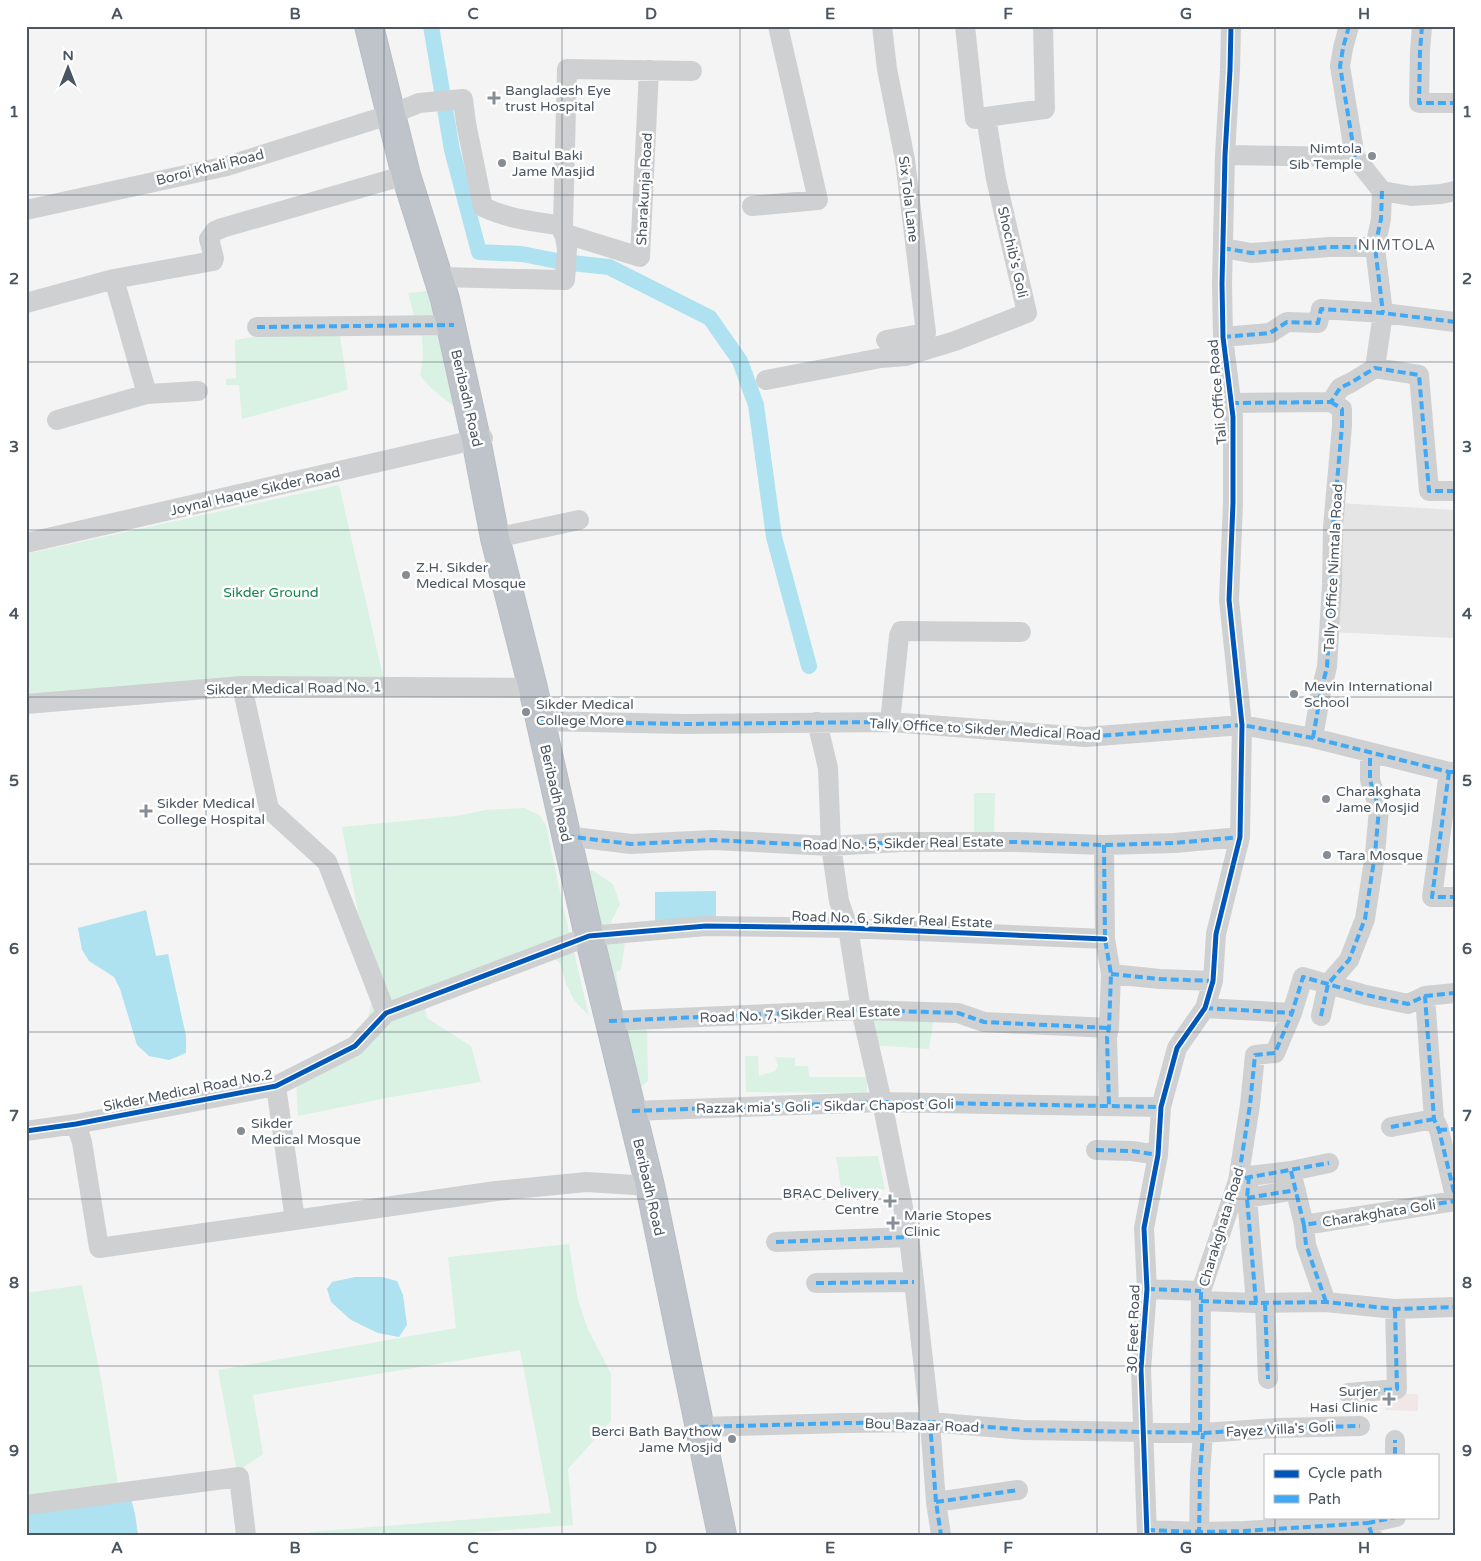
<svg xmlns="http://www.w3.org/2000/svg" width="1481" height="1561" viewBox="0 0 1481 1561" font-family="'Varela Round',sans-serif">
  <rect width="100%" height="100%" fill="#f4f4f4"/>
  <path fill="#e6e5e6" d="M1338 503 1455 510V638L1330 632Z"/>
  <path fill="#f1e7e6" d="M1386 1394H1418V1411L1385 1410Z"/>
  <path fill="#d9f2e3" d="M436 290 470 417C452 404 432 393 420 375L423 358 422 337 414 316 408 293Z
    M338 323 348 390 242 419 239 385H226V379L236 378 235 340Z
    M339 485 384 680 26 701V554Z
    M974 793H995L994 833H974Z
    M525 808 540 816 546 825 563 906 589 1016 574 1000 566 984 560 963 547 953 423 992 427 1018 471 1046 481 1082 391 1097 298 1116 296 1081 366 1029 373 993 342 827 456 816 486 810Z
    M592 870 613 884 620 904 611 922 625 942 621 970 616 972 619 991 606 1003 578 879Z
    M867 1013 934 1015 929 1049 872 1045Z
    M647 1019 648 1081 641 1087 633 1088 621 1024Z
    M745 1056H758L759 1076 775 1071 778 1066 775 1057 795 1058V1066H808L809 1077H867V1093L746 1092Z
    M878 1156 885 1189 842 1193 836 1157Z
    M569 1244 578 1301 588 1329 611 1374V1421L568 1469 573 1525 442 1535H311L309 1532 551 1513 520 1350 253 1395 263 1454 237 1472 218 1370 456 1328 448 1257Z
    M82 1285 102 1384 118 1485 26 1498V1293Z"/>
  <path fill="#aee2f0" d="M716 891V920L655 922V892Z
    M146 910 156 956 168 954 186 1036V1053L169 1060 149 1056 137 1045 120 989 114 977 89 961 82 950 78 928Z
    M355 1277H382L397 1281 403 1295 407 1325 399 1337 378 1333 351 1320 331 1302 327 1289 332 1282Z
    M130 1495 135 1514 138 1535H26V1510Z"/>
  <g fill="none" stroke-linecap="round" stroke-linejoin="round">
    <path stroke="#aee2f0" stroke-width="16" d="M431 26 452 150 479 252 522 254 562 262 609 267 710 318 740 361 756 405 774 537 809 666"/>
    <g stroke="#b9bec3" stroke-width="30">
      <path id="highway" d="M369 26 406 175 445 299 476 439 495 538 533 688 589 936 650 1186 722 1535"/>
    </g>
    <path stroke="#ced0d2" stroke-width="20" d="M882 26 887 69 905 160 926 333 886 340
      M1349 26 1343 48 1340 66 1355 157
      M1422 26 1420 51 1419 103H1455
      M986 117 1045 109 1043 26
      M1225 155 1355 157 1382 191 1411 196 1441 194 1455 191
      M752 206 818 200 778 26
      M26 210 227 166 392 114 419 103 463 99 466 123 483 207C508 219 536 222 563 226
      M563 233 640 257 649 70
      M1223 248 1251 253 1330 247H1375
      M439 277 565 280 567 249 563 226 567 69 692 71
      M114 279 147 394
      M26 303 114 279 213 261 214 258 209 239 215 231 222 228 406 175
      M257 327 454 325
      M1223 337 1270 333 1287 322 1318 323 1321 309 1383 313 1455 322
      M1375 368 1383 313 1375 247 1381 219 1382 191
      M766 380 881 358 906 356 955 341 1027 313 996 179 986 117 975 119 965 26
      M1231 403 1331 402 1340 388 1352 382 1375 368 1419 375 1429 491H1455
      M57 420 147 394 198 391
      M495 538 579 520
      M26 543 483 438
      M242 686 269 809 327 862 386 1013
      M26 704 242 686 533 688
      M540 721 684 724 890 722 1085 737 1242 725 1313 738 1449 772H1455
      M817 722 828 768 831 846 839 901 848 928 861 1010 882 1102 909 1237 930 1422 936 1502 941 1535
      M890 722 899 636 901 631 1021 632
      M1313 738 1321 691 1327 667 1332 584 1333 527 1342 426V409L1331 402
      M1449 772 1432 897H1455
      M566 836 631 844 713 840 831 846 901 842H1017L1104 845 1175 843 1240 837
      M1104 845 1105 939 1111 974 1109 1028 1107 1037 1109 1106
      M1111 974 1160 979 1213 981
      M1425 996 1455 993
      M1205 1008 1292 1013
      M1321 1016 1328 984 1349 960 1365 919 1375 854 1379 809 1370 780V753
      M609 1021 861 1010 958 1013 984 1022 1109 1028
      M632 1111 882 1102 1161 1107
      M76 1124 82 1142 99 1248 295 1220 276 1086
      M1391 1127 1434 1119
      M26 1131 76 1124 276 1086 355 1046 386 1013 589 936 706 926 848 928 1105 939
      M1096 1150 1132 1151 1158 1155
      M1291 1171 1304 1225 1455 1201
      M1249 1176 1247 1198 1256 1303
      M1238 1181 1249 1176 1291 1171 1329 1163
      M1247 1198 1296 1190
      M295 1220 496 1191 586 1182 650 1186
      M1304 1225 1306 1245 1326 1302
      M776 1242 909 1237
      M816 1283 914 1282
      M1147 1289 1201 1291
      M1201 1301 1256 1303 1326 1302 1395 1309 1455 1307
      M1265 1303 1268 1379
      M1348 1393 1397 1389 1395 1309
      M700 1427 846 1423 930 1422 1024 1430 1203 1433 1277 1428 1360 1426
      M1200 1432 1201 1291 1238 1181 1250 1105 1255 1055 1275 1053 1292 1013 1303 977 1366 995 1408 1004 1425 996 1434 1119 1439 1130 1455 1196
      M1395 1455V1440
      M936 1502 1018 1490
      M26 1505 239 1477 246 1535
      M1147 1530 1199 1532 1245 1531 1368 1523
      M1147 1535 1141 1369 1147 1289 1144 1228 1158 1155 1161 1107 1177 1048 1205 1008 1213 981 1216 934 1240 837 1242 725 1229 600 1233 503V417L1223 337 1222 284 1225 155 1230 70 1231 26
      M1199 1535 1200 1474 1203 1433
      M1372 1535 1368 1523 1396 1517"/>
    <use href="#highway" stroke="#bec4c9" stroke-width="28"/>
    <path stroke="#3fa9f5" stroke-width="4" stroke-dasharray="8 4" stroke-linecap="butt" d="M1349 26 1343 48 1340 66 1355 157
      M1422 26 1420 51 1419 103H1455
      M1382 191 1381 219 1375 247 1383 313
      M1223 248 1251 253 1330 247H1375
      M257 327 454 325
      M1223 337 1270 333 1287 322 1318 323 1321 309 1383 313 1455 322
      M1231 403 1331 402 1340 388 1352 382 1375 368 1419 375 1429 491H1455
      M540 721 684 724 890 722 1085 737 1242 725 1313 738 1449 772H1455
      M1313 738 1321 691 1327 667 1332 584 1333 527 1342 426V409L1331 402
      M1449 772 1432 897H1455
      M566 836 631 844 713 840 831 846 901 842H1017L1104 845 1175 843 1240 837
      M1104 845 1105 939 1111 974 1109 1028 1107 1037 1109 1106
      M1111 974 1160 979 1213 981
      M1425 996 1455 993
      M1205 1008 1292 1013
      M1321 1016 1328 984 1349 960 1365 919 1375 854 1379 809 1370 780V753
      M609 1021 861 1010 958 1013 984 1022 1109 1028
      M632 1111 882 1102 1161 1107
      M1391 1127 1434 1119
      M1439 1130 1455 1129
      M1096 1150 1132 1151 1158 1155
      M1291 1171 1304 1225 1455 1201
      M1249 1176 1247 1198 1256 1303
      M1245 1178 1329 1163
      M1247 1198 1296 1190
      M1304 1225 1306 1245 1326 1302
      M776 1242 909 1237
      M816 1283 914 1282
      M1147 1289 1201 1291
      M1201 1301 1256 1303 1326 1302 1395 1309 1455 1307
      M1265 1303 1268 1379
      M1348 1393 1397 1389 1395 1309
      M930 1422 936 1502 941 1535
      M700 1427 846 1423 930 1422 1024 1430 1203 1433 1277 1428 1360 1426
      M1200 1432 1201 1291 1238 1181 1250 1105 1255 1055 1275 1053 1292 1013 1303 977 1366 995 1408 1004 1425 996 1434 1119 1439 1130 1455 1196
      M1395 1455V1440
      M936 1502 1018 1490
      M1147 1530 1199 1532 1245 1531 1368 1523
      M1199 1535 1200 1474 1203 1433
      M1372 1535 1368 1523 1396 1517"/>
    <g stroke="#fff" stroke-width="8">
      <path id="cycleway" d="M26 1131 76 1124 276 1086 355 1046 386 1013 589 936 706 926 848 928 1105 939
        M1147 1535 1141 1369 1147 1289 1144 1228 1158 1155 1161 1107 1177 1048 1205 1008 1213 981 1216 934 1240 837 1242 725 1229 600 1233 503V417L1223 337 1222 284 1225 155 1230 70 1231 26"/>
    </g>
    <use href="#cycleway" stroke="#0057b8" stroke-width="5"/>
  </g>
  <path fill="none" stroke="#4a5661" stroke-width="1" stroke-opacity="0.55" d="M206 26V1535M384 26V1535M562 26V1535M740 26V1535M919 26V1535M1097 26V1535M1275 26V1455M26 195H1455M26 362H1455M26 530H1455M26 697H1455M26 864H1455M26 1032H1455M26 1199H1455M26 1366H1455M1275 1517V1535"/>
  <g fill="#868d94" stroke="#fff" stroke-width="2">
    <path d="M491.5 90.5h5v5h5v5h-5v5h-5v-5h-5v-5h5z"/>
    <circle cx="1372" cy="156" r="5"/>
    <circle cx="502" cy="163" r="5"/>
    <circle cx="406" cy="575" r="5"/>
    <circle cx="1294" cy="694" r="5"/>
    <circle cx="526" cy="712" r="5"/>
    <circle cx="1326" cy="799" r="5"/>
    <path d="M143.5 803.5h5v5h5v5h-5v5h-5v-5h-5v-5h5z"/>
    <circle cx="1327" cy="855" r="5"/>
    <circle cx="241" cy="1131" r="5"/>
    <path d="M887.5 1193.5h5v5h5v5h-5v5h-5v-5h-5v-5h5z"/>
    <path d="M890.5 1215.5h5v5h5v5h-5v5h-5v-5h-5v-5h5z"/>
    <path d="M1386.5 1391.5h5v5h5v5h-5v5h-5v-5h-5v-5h5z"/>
    <circle cx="732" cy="1439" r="5"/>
  </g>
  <g text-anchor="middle" stroke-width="5" stroke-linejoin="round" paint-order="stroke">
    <g font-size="14" fill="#4a5661" stroke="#fff" text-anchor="start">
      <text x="505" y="95">Bangladesh Eye<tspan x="505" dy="16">trust Hospital</tspan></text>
      <text x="1362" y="153" text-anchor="end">Nimtola<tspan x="1362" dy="16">Sib Temple</tspan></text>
      <text x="512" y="160">Baitul Baki<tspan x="512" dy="16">Jame Masjid</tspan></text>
      <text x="416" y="572">Z.H. Sikder<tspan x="416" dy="16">Medical Mosque</tspan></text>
      <text x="1304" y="691">Mevin International<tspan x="1304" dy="16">School</tspan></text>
      <text x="536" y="709">Sikder Medical<tspan x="536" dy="16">College More</tspan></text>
      <text x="1336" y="796">Charakghata<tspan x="1336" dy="16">Jame Mosjid</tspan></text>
      <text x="157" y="808">Sikder Medical<tspan x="157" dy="16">College Hospital</tspan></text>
      <text x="1337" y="860">Tara Mosque</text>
      <text x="251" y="1128">Sikder<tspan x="251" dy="16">Medical Mosque</tspan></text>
      <text x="879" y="1198" text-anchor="end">BRAC Delivery<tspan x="879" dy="16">Centre</tspan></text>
      <text x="904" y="1220">Marie Stopes<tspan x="904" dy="16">Clinic</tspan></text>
      <text x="1378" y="1396" text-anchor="end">Surjer<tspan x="1378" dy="16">Hasi Clinic</tspan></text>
      <text x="722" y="1436" text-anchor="end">Berci Bath Baythow<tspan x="722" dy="16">Jame Mosjid</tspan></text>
    </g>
    <g font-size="14" fill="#4a5661" stroke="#fff">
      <text transform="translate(210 167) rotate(-14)" y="5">Boroi Khali Road</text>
      <text transform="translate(644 189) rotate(-87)" y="5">Sharakunja Road</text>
      <text transform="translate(909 199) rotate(83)" y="5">Six Tola Lane</text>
      <text transform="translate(1013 252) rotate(77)" y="5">Shochib's Goli</text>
      <text transform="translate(1217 392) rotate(-95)" y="5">Tali Office Road</text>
      <text transform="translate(467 398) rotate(77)" y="5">Beribadh Road</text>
      <text transform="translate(255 491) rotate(-13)" y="5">Joynal Haque Sikder Road</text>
      <text transform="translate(1333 568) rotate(-87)" y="5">Tally Office Nimtala Road</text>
      <text transform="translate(294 688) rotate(-1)" y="5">Sikder Medical Road No. 1</text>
      <text transform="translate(985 729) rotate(3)" y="5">Tally Office to Sikder Medical Road</text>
      <text transform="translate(556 793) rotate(77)" y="5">Beribadh Road</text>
      <text transform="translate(903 843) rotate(-1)" y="5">Road No. 5, Sikder Real Estate</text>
      <text transform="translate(892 919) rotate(2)" y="5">Road No. 6, Sikder Real Estate</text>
      <text transform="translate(800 1014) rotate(-2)" y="5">Road No. 7, Sikder Real Estate</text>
      <text transform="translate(188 1090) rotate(-11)" y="5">Sikder Medical Road No.2</text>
      <text transform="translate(825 1106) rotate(-1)" y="5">Razzak mia's Goli - Sikdar Chapost Goli</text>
      <text transform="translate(649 1187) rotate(77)" y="5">Beribadh Road</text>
      <text transform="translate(1379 1213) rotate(-9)" y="5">Charakghata Goli</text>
      <text transform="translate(1221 1227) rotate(-73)" y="5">Charakghata Road</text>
      <text transform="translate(1133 1329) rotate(-88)" y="5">30 Feet Road</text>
      <text transform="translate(922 1425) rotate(2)" y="5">Bou Bazaar Road</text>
      <text transform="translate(1280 1429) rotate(-3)" y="5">Fayez Villa's Goli</text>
    </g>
    <g font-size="14" fill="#17864f" stroke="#fff">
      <text x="271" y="597">Sikder Ground</text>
    </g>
    <g font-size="15" letter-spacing="1" fill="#5f6368" stroke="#fff">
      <text x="1397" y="250">NIMTOLA</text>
    </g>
  </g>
  <rect width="1481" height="1561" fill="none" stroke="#ffffff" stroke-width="55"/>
  <rect x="1264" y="1454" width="175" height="65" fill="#ffffff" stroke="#b7bbc0"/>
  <rect x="1274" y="1470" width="25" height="8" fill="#0057b8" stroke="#b7bbc0"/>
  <text x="1308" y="1478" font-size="15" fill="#4a5661">Cycle path</text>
  <rect x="1274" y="1495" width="25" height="8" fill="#3fa9f5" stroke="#b7bbc0"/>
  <text x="1308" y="1504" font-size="15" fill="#4a5661">Path</text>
  <g transform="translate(68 68)" stroke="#ffffff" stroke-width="4" paint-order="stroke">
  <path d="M0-4L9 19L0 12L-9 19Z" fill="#4a5661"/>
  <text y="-8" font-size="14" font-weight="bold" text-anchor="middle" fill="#4a5661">N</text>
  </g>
  <rect x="28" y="28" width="1426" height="1506" fill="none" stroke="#4a5661" stroke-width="2"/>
  <g font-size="16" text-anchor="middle" font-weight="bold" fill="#4a5661">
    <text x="117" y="19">A</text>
    <text x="295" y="19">B</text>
    <text x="473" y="19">C</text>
    <text x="651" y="19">D</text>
    <text x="830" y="19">E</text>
    <text x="1008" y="19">F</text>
    <text x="1186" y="19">G</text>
    <text x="1364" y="19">H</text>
    <text x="14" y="117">1</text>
    <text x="1467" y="117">1</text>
    <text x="14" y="284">2</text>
    <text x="1467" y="284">2</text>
    <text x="14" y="452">3</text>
    <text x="1467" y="452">3</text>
    <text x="14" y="619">4</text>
    <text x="1467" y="619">4</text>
    <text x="14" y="786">5</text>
    <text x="1467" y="786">5</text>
    <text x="14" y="954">6</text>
    <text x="1467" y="954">6</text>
    <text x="14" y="1121">7</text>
    <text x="1467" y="1121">7</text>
    <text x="14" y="1288">8</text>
    <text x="1467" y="1288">8</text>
    <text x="14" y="1456">9</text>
    <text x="1467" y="1456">9</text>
    <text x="117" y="1553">A</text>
    <text x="295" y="1553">B</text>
    <text x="473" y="1553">C</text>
    <text x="651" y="1553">D</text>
    <text x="830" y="1553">E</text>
    <text x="1008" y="1553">F</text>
    <text x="1186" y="1553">G</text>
    <text x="1364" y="1553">H</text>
  </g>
</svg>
